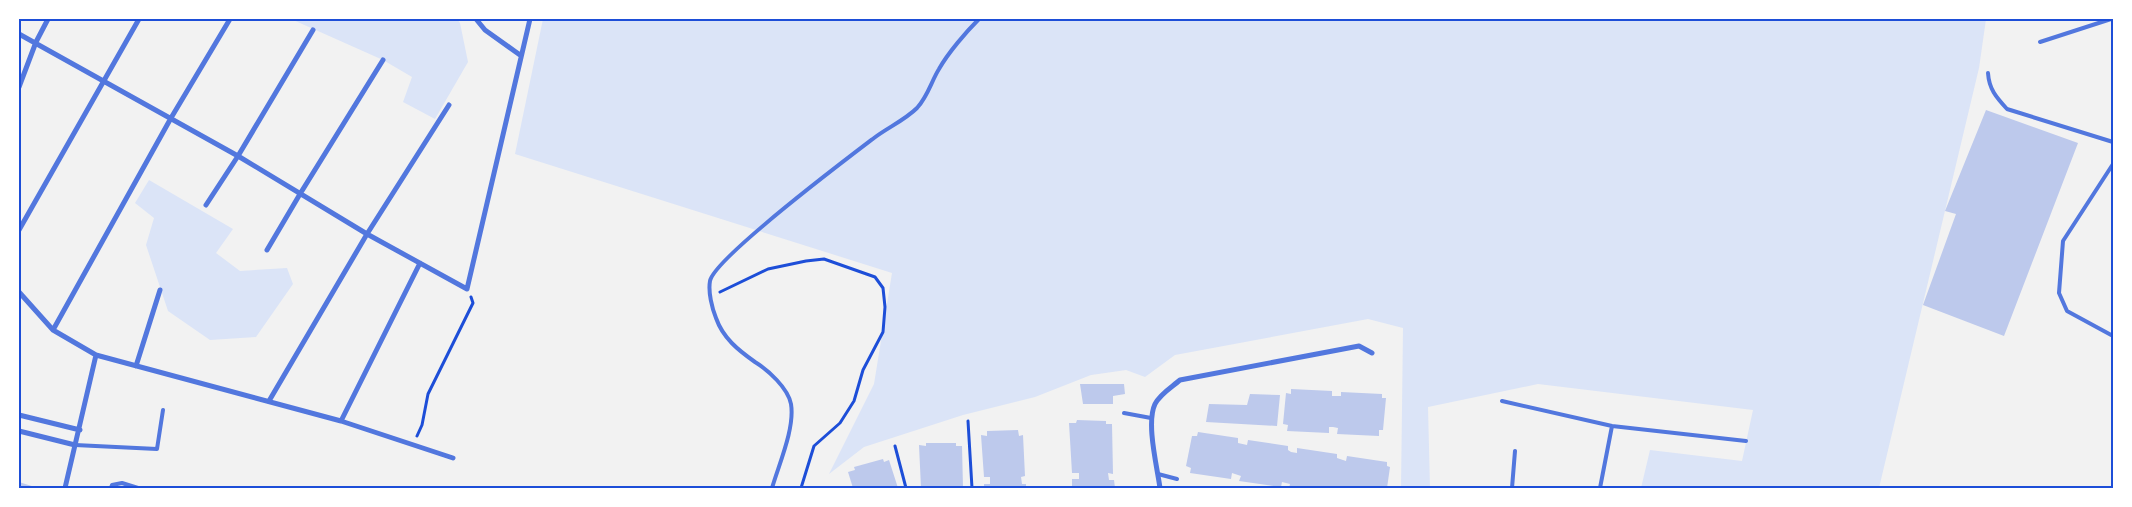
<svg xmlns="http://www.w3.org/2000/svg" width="2132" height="507" viewBox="0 0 2132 507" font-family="Rubik,sans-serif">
  <rect width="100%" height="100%" fill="#f2f2f2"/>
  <path fill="#dbe4f7" d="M291 19H457L460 23 468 62 435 119 403 102 412 77 383 60Z
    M543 19H1986L1979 68 1879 488H1641L1650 450 1742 461 1753 410 1538 384 1428 407 1430 488H1401L1403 328 1368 319 1175 355 1145 377 1126 370 1091 375 1035 397 963 415 864 447 829 474 874 384 892 273 515 154Z
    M149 180 233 229 216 253 240 271 287 268 293 284 256 337 210 340 168 311 146 245 154 218 135 203Z"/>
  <path fill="#bdc9ec" d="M1986 110 2078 143 2004 336 1923 305 1956 214 1945 211Z
    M1080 384H1124L1125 394 1113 396V404H1083Z
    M1291 389 1332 391V396H1341V392L1382 394V398H1386L1383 430H1379V436L1337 434 1338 428 1333 427H1329V433L1287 431 1288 425 1283 424 1286 393 1291 394Z
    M1250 394 1280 395 1277 426 1206 422 1209 404 1247 405Z
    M1077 420 1106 421V424H1112L1113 474 1108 473 1109 480H1114L1115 488H1072V479H1079V473H1072L1069 423H1076Z
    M1018 430 1019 436 1023 435 1025 476 1021 477 1022 484H1026V488H984V484H990V477H984L981 435 987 436V431Z
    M1198 432 1238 438V443L1247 445 1248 440 1288 446V450L1291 452 1297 453V448L1337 454V458L1346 461 1347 456 1387 462V466L1390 467 1387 488H1289L1290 484 1282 482 1281 487 1239 481 1241 476 1232 473 1231 479 1190 473 1191 468 1186 466 1192 436H1197Z
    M926 443H956V446H962L963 488H921L919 445 926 446Z
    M883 459 884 462 889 460 898 488H853L848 472 855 470 854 467Z
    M19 482 38 488H19Z"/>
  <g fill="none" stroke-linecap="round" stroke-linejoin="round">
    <path stroke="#1d4ed8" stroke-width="3" d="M720 292 768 269 806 261 824 259 875 277 883 288 885 307 883 332 863 370 854 401 840 423 814 446 801 488
      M968 421 972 488
      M417 436 422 425 428 394 473 303 471 297
      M895 446 906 488"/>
    <path stroke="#5277de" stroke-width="4" d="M2040 42 2111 19
      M1988 73C1989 89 1996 97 2007 109L2113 142
      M2113 164 2063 241 2059 293 2067 311 2113 336
      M1502 401 1612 426 1746 441
      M1124 413 1151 418
      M75 445 157 449 163 410
      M1158 474 1177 479
      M111 488 112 485 122 483 138 488
      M772 488C779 464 795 428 791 404 788 388 768 370 755 362 738 350 723 338 716 318 712 308 708 292 710 281 714 259 849 157 874 138 887 128 905 120 917 108 928 96 931 82 939 69 948 53 966 32 979 19
      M1512 488 1515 451
      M1600 488 1612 426"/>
    <path stroke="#5277de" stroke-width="5" d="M476 19 485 30 520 55
      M19 34 238 156 367 234 467 289 530 19
      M19 87 36 42 48 19
      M206 205 238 156 313 30
      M19 230 139 19
      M267 250 300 194 383 60
      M19 292 53 330 96 355 341 421 453 458
      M53 330 171 118 230 19
      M136 366 160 290
      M269 401 367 234 449 105
      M19 415 80 430
      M341 421 420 263
      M19 431 75 445
      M65 488 96 355
      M1160 488C1157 466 1146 423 1155 404 1160 394 1172 387 1180 380L1359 346 1372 353"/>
  </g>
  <rect width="2132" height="507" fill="none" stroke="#ffffff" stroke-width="40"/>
  <rect x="20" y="20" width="2092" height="467" fill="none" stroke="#1d4ed8" stroke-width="2"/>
</svg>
